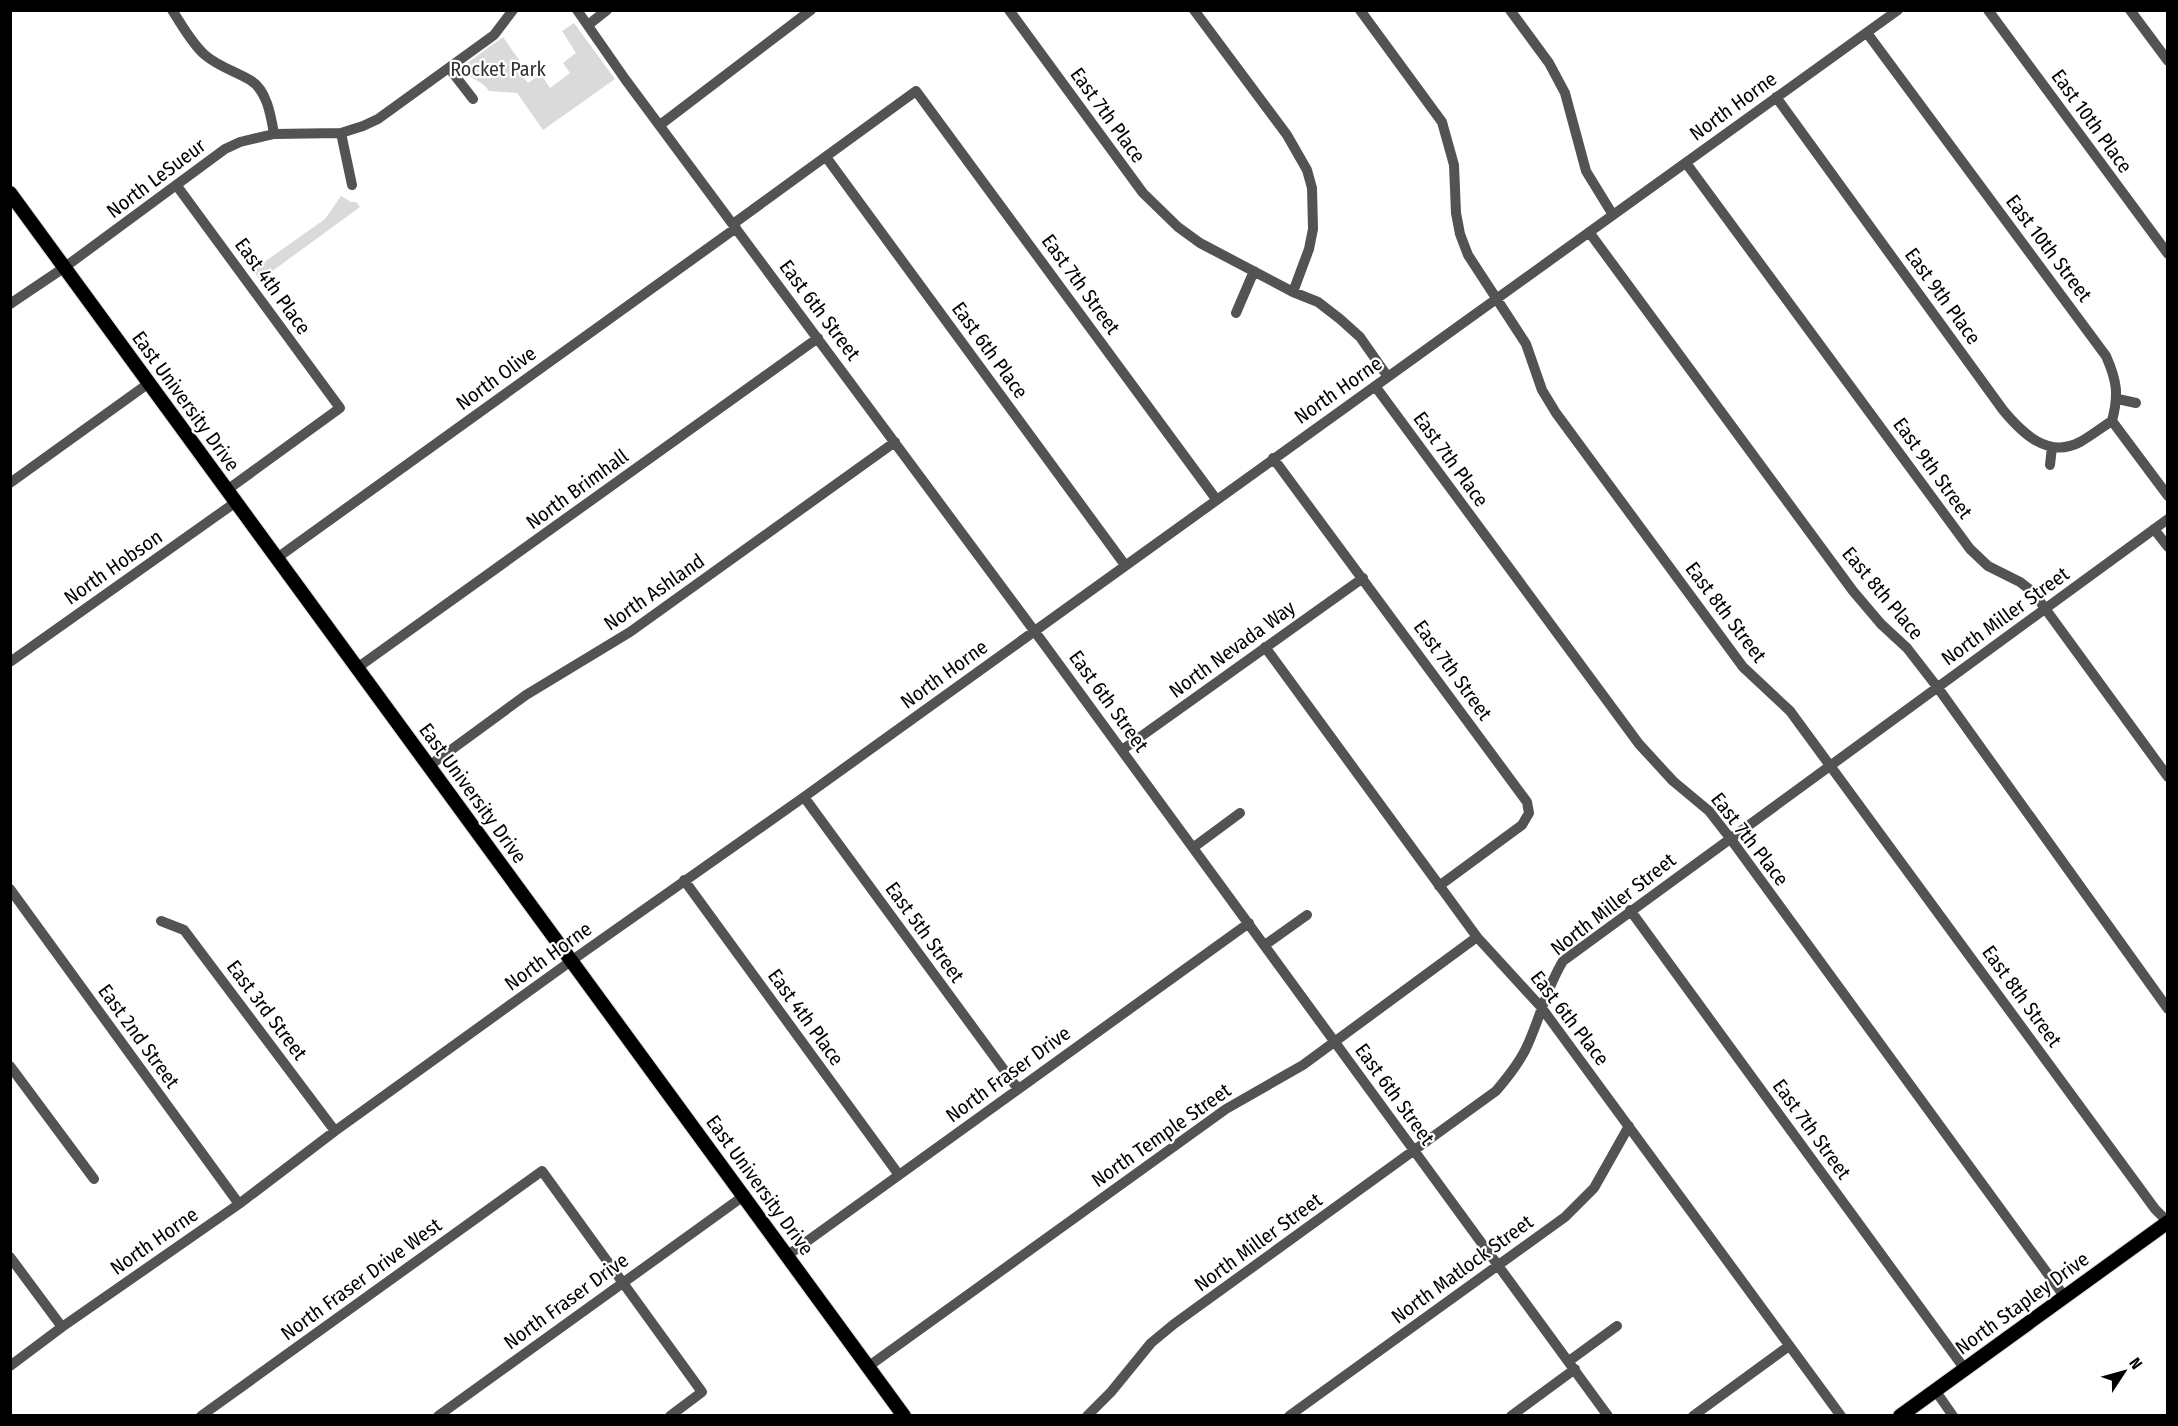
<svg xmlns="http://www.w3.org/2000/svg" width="2178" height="1426" viewBox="0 0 2178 1426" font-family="'Fira Sans Condensed',sans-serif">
  <rect width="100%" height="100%" fill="#fff"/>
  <path fill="#dadada" d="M574 23 615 79 543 130 517 93 489 91C483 81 472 80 465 72L466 64 503 37 524 67 526 66 528 69 521 74 528 83 538 76H542L550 88 570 73 563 63 576 53 562 31Z
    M341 196 351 202H356L360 207 260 280 253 270 325 219Z"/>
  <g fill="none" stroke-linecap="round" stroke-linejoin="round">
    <g stroke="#dbdbdb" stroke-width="16">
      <path id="major" d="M10 193 904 1416
        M1900 1416 2168 1222"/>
    </g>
    <path stroke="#535353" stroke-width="10" d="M172 10C182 25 192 44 205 55 219 67 235 71 250 80 267 90 271 116 274 134
      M577 10 625 79 1044 644 1608 1416
      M1009 10 1143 193 1178 227 1200 243 1293 292 1318 302 1340 319 1360 337 1388 377
      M1194 10 1287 135 1307 170 1312 188 1313 229 1309 249 1293 292
      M1360 10 1442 122 1454 165 1456 213 1460 234 1468 255 1526 344 1542 390 1556 413 1743 667 1790 711 2155 1209 2168 1222
      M1510 10 1549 63 1565 93 1586 171 1613 215
      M1988 10 2168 254
      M2130 10 2168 61
      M588 25 607 10
      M1867 33 2106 356C2117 381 2119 394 2112 421L2168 496
      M449 68 473 99
      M1776 97 2003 410C2022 433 2048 459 2080 442 2091 436 2102 427 2112 421
      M660 125 811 10
      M341 133 352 185
      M826 157 1125 565
      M1686 163 1970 549 1988 566 2020 582 2033 592 2168 777
      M177 186 340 408 227 490
      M733 224 916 91 1216 499
      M1589 232 1853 591 1881 624 1907 648 1938 688 2168 1009
      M10 304 65 267 225 149 240 142 274 134 341 133 363 126 378 119 494 35 513 10
      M1236 313 1254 271
      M1375 386 1639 744 1673 781 1709 811 1730 838 2064 1296
      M2118 399 2136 403
      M1273 458 1527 802 1529 813 1522 825 1439 886
      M2050 465 2052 447
      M10 483 149 383
      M2154 529 2168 547
      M277 558 736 228
      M1265 647 1477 937 1541 1007 1841 1416
      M10 662 236 502
      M357 668 818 338
      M1122 750 1363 578
      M429 766 526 695 630 632 895 442
      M804 797 1018 1089
      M1194 847 1240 813
      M684 880 899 1175
      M10 889 239 1204
      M1630 910 1964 1368
      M161 921 184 930 335 1131
      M1265 945 1307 915
      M10 1066 94 1179
      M788 1255 1249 923
      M10 1257 62 1327
      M1569 1361 1617 1326
      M10 1366 62 1327 239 1204 335 1131 571 961 804 797 1898 10
      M869 1366 1226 1109 1303 1065 1477 937
      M1935 1390 1953 1416
      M201 1416 542 1171 702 1392 670 1416
      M438 1416 745 1195
      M1087 1416 1111 1392 1151 1343 1174 1324 1496 1091C1508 1077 1521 1061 1528 1044 1541 1015 1546 989 1563 961L2168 519
      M1289 1416 1565 1217 1594 1188 1629 1126
      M1511 1416 1575 1369
      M1693 1416 1789 1346"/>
    <use href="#major" stroke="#000" stroke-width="14"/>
  </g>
  <g text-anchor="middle" stroke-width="4.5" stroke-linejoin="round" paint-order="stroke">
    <g font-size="20" fill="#313131" stroke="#fff">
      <text x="498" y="76">Rocket Park</text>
    </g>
    <g font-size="20" fill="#000" stroke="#fff">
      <text transform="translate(1733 106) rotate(-36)" y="7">North Horne</text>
      <text transform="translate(1108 115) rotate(54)" y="7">East 7th Place</text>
      <text transform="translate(2092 121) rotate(54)" y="7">East 10th Place</text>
      <text transform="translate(156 178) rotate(-37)" y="7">North LeSueur</text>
      <text transform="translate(2049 248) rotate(53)" y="7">East 10th Street</text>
      <text transform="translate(1081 284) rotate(54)" y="7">East 7th Street</text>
      <text transform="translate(273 286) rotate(54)" y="7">East 4th Place</text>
      <text transform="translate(1943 296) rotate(54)" y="7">East 9th Place</text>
      <text transform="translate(820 310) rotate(53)" y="7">East 6th Street</text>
      <text transform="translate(990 350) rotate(54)" y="7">East 6th Place</text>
      <text transform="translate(496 378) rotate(-36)" y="7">North Olive</text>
      <text transform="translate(1338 390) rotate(-35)" y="7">North Horne</text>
      <text transform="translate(186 401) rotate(54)" y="7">East University Drive</text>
      <text transform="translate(1451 459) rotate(54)" y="7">East 7th Place</text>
      <text transform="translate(1933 468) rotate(54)" y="7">East 9th Street</text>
      <text transform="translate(577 489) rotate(-36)" y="7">North Brimhall</text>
      <text transform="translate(113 567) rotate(-35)" y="7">North Hobson</text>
      <text transform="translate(654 592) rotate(-35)" y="7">North Ashland</text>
      <text transform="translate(1883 593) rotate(50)" y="7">East 8th Place</text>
      <text transform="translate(1726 612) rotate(53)" y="7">East 8th Street</text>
      <text transform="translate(2005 616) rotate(-36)" y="7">North Miller Street</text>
      <text transform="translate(1232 649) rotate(-36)" y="7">North Nevada Way</text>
      <text transform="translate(1453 670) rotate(54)" y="7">East 7th Street</text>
      <text transform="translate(944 674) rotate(-36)" y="7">North Horne</text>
      <text transform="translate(1109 701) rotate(54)" y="7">East 6th Street</text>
      <text transform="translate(473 793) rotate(54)" y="7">East University Drive</text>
      <text transform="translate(1750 839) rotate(52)" y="7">East 7th Place</text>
      <text transform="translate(1613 904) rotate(-38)" y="7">North Miller Street</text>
      <text transform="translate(925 932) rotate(54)" y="7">East 5th Street</text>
      <text transform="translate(548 956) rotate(-36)" y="7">North Horne</text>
      <text transform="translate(2022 996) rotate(54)" y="7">East 8th Street</text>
      <text transform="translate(267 1010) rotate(53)" y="7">East 3rd Street</text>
      <text transform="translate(806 1017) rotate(54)" y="7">East 4th Place</text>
      <text transform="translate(1570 1018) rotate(52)" y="7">East 6th Place</text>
      <text transform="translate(139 1036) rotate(54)" y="7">East 2nd Street</text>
      <text transform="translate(1008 1074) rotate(-36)" y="7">North Fraser Drive</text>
      <text transform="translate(1395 1094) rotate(54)" y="7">East 6th Street</text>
      <text transform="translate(1812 1129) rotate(54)" y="7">East 7th Street</text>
      <text transform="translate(1161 1135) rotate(-35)" y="7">North Temple Street</text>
      <text transform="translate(760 1185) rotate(54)" y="7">East University Drive</text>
      <text transform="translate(154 1241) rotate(-35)" y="7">North Horne</text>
      <text transform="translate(1258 1242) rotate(-36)" y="7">North Miller Street</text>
      <text transform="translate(1462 1269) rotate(-36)" y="7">North Matlock Street</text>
      <text transform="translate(361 1279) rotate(-36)" y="7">North Fraser Drive West</text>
      <text transform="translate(566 1301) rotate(-36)" y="7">North Fraser Drive</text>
      <text transform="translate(2022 1303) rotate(-36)" y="7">North Stapley Drive</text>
    </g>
  </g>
  <rect width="2178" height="1426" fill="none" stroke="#000000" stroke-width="24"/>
  <g transform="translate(2124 1372) rotate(54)" stroke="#ffffff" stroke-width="4.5" paint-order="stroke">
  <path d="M0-4.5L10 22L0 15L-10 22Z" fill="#000000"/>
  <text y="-9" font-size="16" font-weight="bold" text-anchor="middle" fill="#000000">N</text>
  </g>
</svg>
